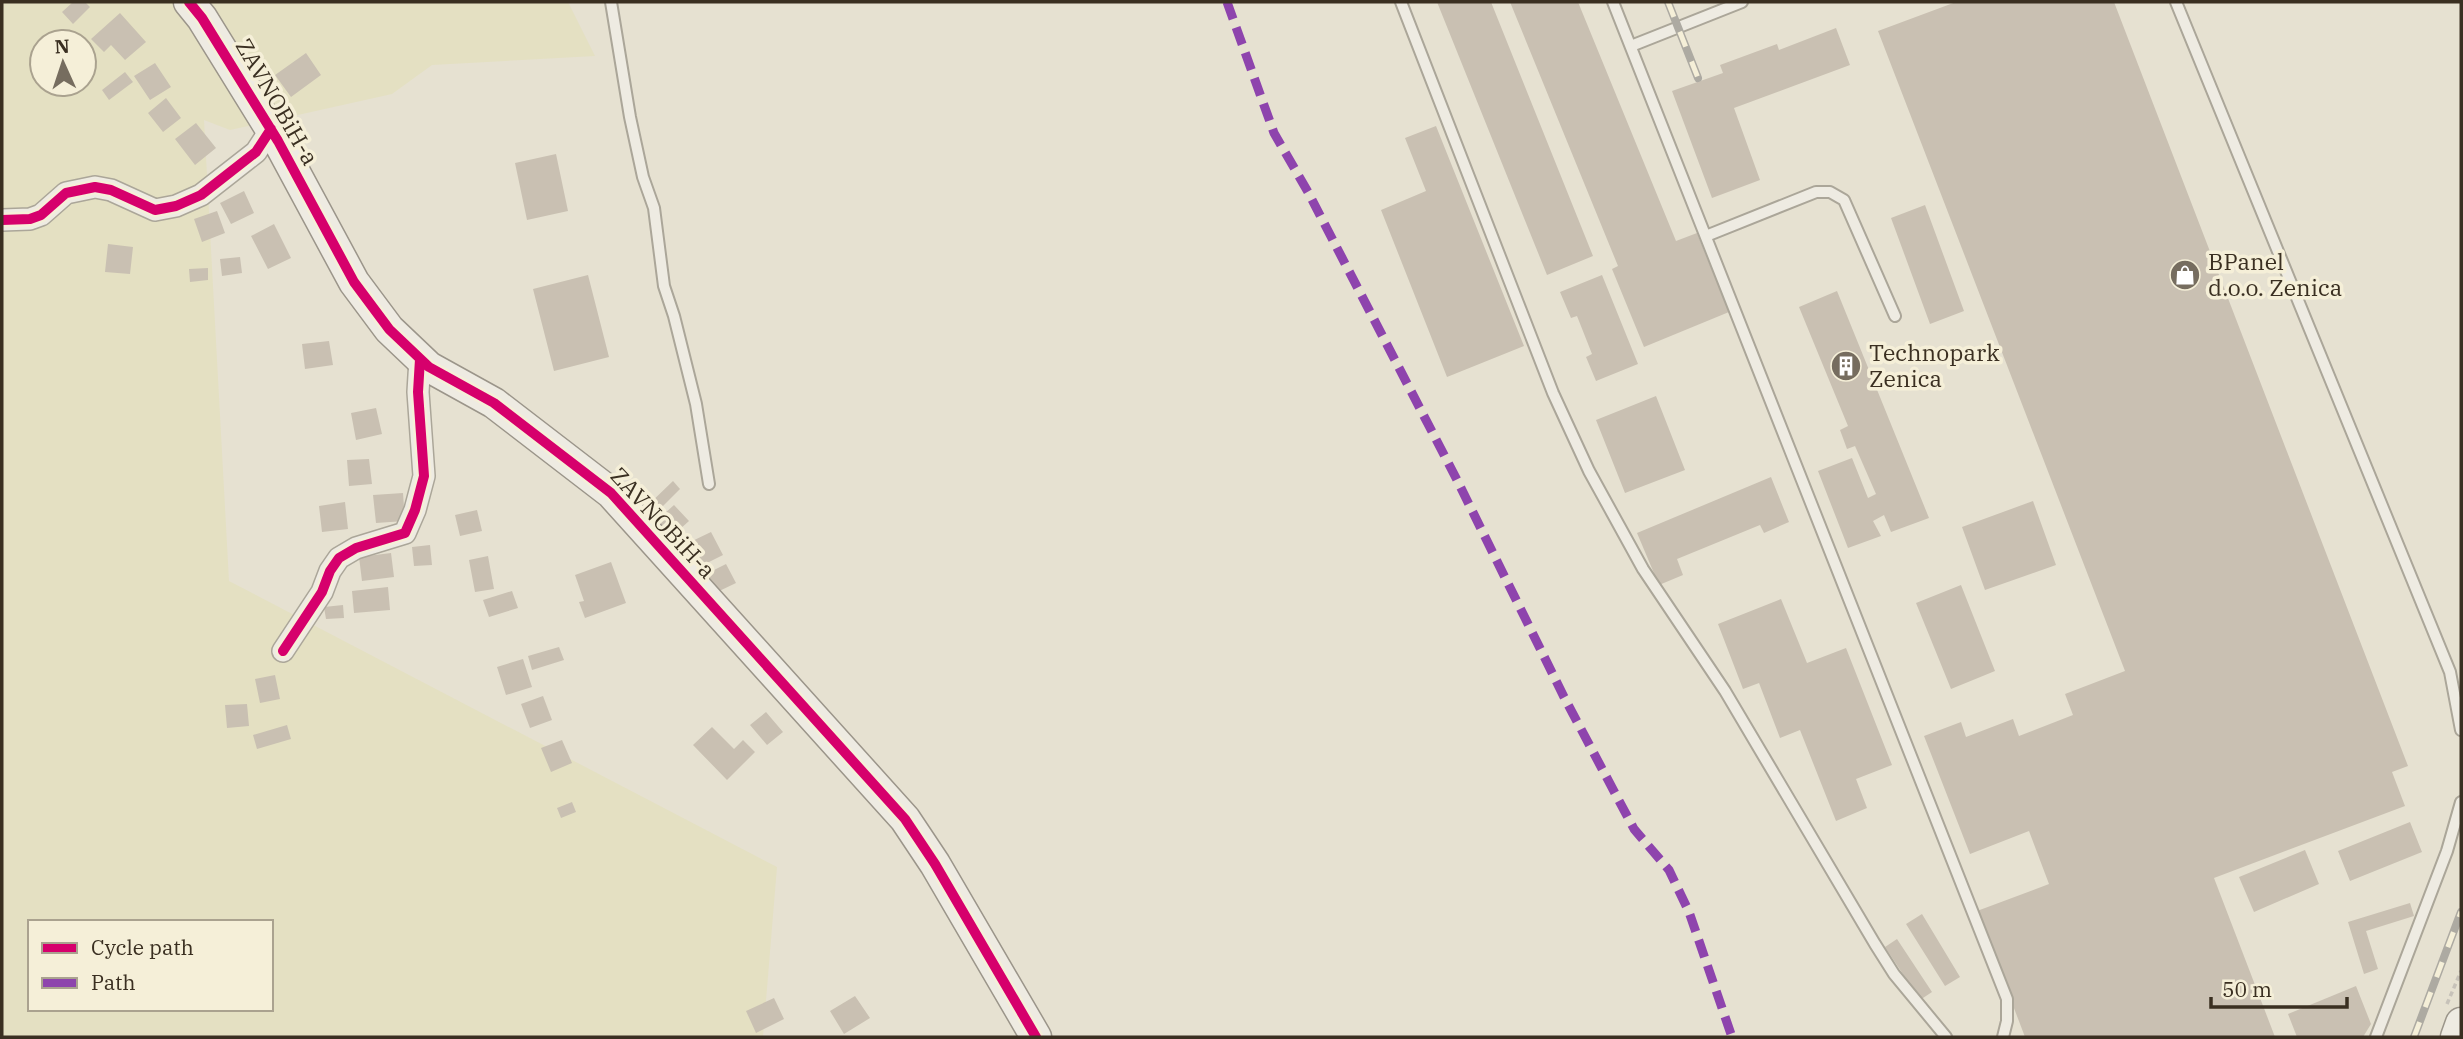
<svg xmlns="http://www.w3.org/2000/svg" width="2463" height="1039" viewBox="0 0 2463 1039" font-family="'IBM Plex Serif',serif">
  <rect width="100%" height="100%" fill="#e6e1d1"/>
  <path fill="#e4e0c2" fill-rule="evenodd" d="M2 2H568L595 56 432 65 392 94 230 130 204 120 229 581 777 867 763 1037H2ZM42 42H84V84H42ZM30 922H271V1009H30Z"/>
  <path fill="#c9c0b2" d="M73 2H85L90 7 73 24 62 12Z
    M1437 2H1491L1593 256 1547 275Z
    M1510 2H1578L1676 241 1697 233 1729 312 1644 347 1612 269 1618 266Z
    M1956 2H2114L2408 766 2392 772 2405 806 2214 878 2275 1037H2025L1977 911 2049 884 2029 831 1970 854 1924 736 1961 722 1966 737 2013 719 2019 736 2073 715 2065 694 2125 671 1878 31Z
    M120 13 146 42 125 60 111 45 104 52 91 39Z
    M1836 28 1850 65 1734 108 1760 180 1712 198 1672 91 1723 73 1720 65 1777 44 1779 50Z
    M306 53 321 75 291 97 275 75Z
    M155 63 171 87 150 100 134 76Z
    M125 72 133 82 109 100 102 90Z
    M166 98 181 118 163 132 148 113Z
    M196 123 216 148 195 165 175 139Z
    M1436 126 1524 346 1447 377 1381 210 1426 191 1405 138Z
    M556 154 568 211 527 220 515 163Z
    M244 191 254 213 231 224 220 203Z
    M1925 205 1964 311 1930 324 1891 218Z
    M217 211 225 233 202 242 194 219Z
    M274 224 291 258 268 269 251 236Z
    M108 244 133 247 130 274 105 272Z
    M240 257 242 273 222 276 220 259Z
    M208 268V280L190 282 189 269Z
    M588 275 609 357 554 371 533 289Z
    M1602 275 1638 364 1596 381 1586 357 1592 354 1577 316 1571 318 1560 292Z
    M1837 291 1929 518 1891 532 1884 515 1873 521 1881 536 1848 548 1818 471 1852 458 1868 498 1876 494 1855 446 1847 449 1840 430 1848 426 1799 307Z
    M329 341 333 365 305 369 302 344Z
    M1656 396 1685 470 1625 493 1596 420Z
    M376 408 382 434 356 440 351 413Z
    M369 459 372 484 349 486 347 460Z
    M1771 477 1789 522 1764 533 1760 525 1677 559 1683 575 1659 585 1637 533Z
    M673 481 680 489 653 516 645 508Z
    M403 493 405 521 376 523 373 495Z
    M2033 501 2056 565 1985 590 1962 527Z
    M345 502 348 529 322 532 319 506Z
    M674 505 689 521 669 539 654 523Z
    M477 510 482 531 460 536 455 515Z
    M711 532 723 555 697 568 686 544Z
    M430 545 432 565 414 566 412 547Z
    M391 553 394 577 362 581 359 557Z
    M488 556 494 589 475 592 469 560Z
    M611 562 626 603 585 618 579 602 584 601 575 575Z
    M726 564 736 583 713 594 704 575Z
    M1961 585 1995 671 1951 689 1916 603Z
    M388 587 390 610 354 613 352 591Z
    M512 591 518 608 489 617 483 600Z
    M1781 599 1807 663 1846 648 1892 765 1856 779 1867 808 1836 821 1800 730 1780 738 1759 683 1743 689 1718 624Z
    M343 605 344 618 326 619 324 607Z
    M559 647 564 660 532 670 528 656Z
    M523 659 532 687 506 695 497 667Z
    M275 675 280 699 260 703 255 679Z
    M543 696 552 720 530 728 521 704Z
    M247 704 249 726 227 728 225 705Z
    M766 712 783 732 767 745 750 725Z
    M287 725 291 739 257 749 253 735Z
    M712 727 734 749 743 740 755 752 727 780 693 745Z
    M562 740 572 763 551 772 541 748Z
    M572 802 576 812 561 818 557 808Z
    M2410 822 2422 852 2350 881 2338 851Z
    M2305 850 2319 884 2254 912 2239 877Z
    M2410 903 2414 916 2366 931 2378 969 2364 974 2348 922Z
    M1922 914 1960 977 1945 986 1906 924Z
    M1897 939 1932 992 1920 1000 1885 947Z
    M2356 986 2371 1024 2363 1037H2297L2288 1014Z
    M855 996 870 1018 844 1034 830 1011Z
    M774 998 784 1019 756 1033 746 1011Z"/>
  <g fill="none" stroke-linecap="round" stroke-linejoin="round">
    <g stroke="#aba699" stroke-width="14">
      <path id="lane" d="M611 2 630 117 643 177 654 208 664 286 674 316 696 404 709 484
        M1401 2 1553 393 1589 471 1643 569 1725 691 1875 944 1894 974 1946 1037
        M1613 2 2007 999V1021L2003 1037
        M2176 2 2450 672 2461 730
        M1631 46 1742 2
        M1706 236 1816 192H1830L1844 200 1895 316
        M2376 1037 2447 851 2461 802"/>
    </g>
    <g stroke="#aba699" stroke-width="24">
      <path id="street" d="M2 220 30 219 41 215 66 193 95 187 111 190 155 210 176 206 201 195 256 152 271 129
        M283 651 322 592 330 571 339 558 356 548 405 533 415 510 424 476 418 392 420 359"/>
    </g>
    <g stroke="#9b958a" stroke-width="33">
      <path id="secondary" d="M189 2 202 18 278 141 354 282 389 329 429 367 494 403 611 493 905 819 935 864 1036 1037
        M2456 1037 2461 1023"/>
    </g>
    <path stroke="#c7c2b9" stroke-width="3.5" stroke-dasharray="5 3.5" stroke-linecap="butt" d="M2447 1004 2461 971"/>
    <use href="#lane" stroke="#eeebe2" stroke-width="10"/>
    <use href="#street" stroke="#eeebe2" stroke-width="21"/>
    <use href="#secondary" stroke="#eeebe2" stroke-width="30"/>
    <g stroke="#adaaa2" stroke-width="8">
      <path id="rail" d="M1668 2 1698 78
        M2414 1037 2461 912"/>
    </g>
    <use href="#rail" stroke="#f5efd8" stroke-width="5" stroke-dasharray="16" stroke-linecap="butt"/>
    <path stroke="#8e44ad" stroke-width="9" stroke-dasharray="18 9" stroke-linecap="butt" d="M1227 2 1274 133 1308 192 1456 478 1564 697 1634 829 1669 870 1689 912 1732 1037"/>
    <g stroke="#f5efd8" stroke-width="15">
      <path id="cycleway" d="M189 2 202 18 278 141 354 282 389 329 429 367 494 403 611 493 905 819 935 864 1036 1037
        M2 220 30 219 41 215 66 193 95 187 111 190 155 210 176 206 201 195 256 152 271 129
        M283 651 322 592 330 571 339 558 356 548 405 533 415 510 424 476 418 392 420 359"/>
    </g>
    <use href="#cycleway" stroke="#d6006c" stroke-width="10"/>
  </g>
  <defs>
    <g id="shop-disc" transform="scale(1.575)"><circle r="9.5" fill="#766d5f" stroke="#f5efd8"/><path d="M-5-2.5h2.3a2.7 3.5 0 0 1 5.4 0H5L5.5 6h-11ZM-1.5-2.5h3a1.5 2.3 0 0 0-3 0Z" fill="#fff"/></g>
    <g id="building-disc" transform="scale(1.575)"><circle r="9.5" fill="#766d5f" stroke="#f5efd8"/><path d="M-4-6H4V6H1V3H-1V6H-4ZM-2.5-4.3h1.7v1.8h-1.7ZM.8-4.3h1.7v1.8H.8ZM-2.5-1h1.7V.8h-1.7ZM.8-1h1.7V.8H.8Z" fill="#fff"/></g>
  </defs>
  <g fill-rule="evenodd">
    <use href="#shop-disc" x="2185" y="275"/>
    <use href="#building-disc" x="1846" y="366"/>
  </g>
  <g text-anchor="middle" stroke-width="7" stroke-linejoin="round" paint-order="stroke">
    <g font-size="23" fill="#3a2f21" stroke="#f5efd8">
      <text transform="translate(277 102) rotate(60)" y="8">ZAVNOBiH-a</text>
      <text transform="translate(663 523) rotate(47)" y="8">ZAVNOBiH-a</text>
    </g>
    <g font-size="23" fill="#3a2f21" stroke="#f5efd8" text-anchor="start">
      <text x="2208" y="270">BPanel<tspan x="2208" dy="26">d.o.o. Zenica</tspan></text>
      <text x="1869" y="361">Technopark<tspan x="1869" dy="26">Zenica</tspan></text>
    </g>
  </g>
  <rect width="2463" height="1039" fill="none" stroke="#3a2f21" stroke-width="7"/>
  <rect x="28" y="920" width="245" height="91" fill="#f5efd8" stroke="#aaa28f" stroke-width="2"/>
  <rect x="42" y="943" width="35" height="10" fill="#d6006c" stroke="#aaa28f" stroke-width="2"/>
  <text x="91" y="955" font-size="21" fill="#3a2f21">Cycle path</text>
  <rect x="42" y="978" width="35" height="10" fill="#8e44ad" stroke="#aaa28f" stroke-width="2"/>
  <text x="91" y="990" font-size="21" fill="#3a2f21">Path</text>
  <g transform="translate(63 63) rotate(357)"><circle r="33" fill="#f5efd8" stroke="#aaa28f" stroke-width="2"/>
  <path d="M0-5L12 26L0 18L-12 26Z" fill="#766d5f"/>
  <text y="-10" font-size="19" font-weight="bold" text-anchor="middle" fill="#3a2f21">N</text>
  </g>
  <path d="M2211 997v10h136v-10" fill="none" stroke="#3a2f21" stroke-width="3.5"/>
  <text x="2222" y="997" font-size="21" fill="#3a2f21" stroke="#f5efd8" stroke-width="5" paint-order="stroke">50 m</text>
</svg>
